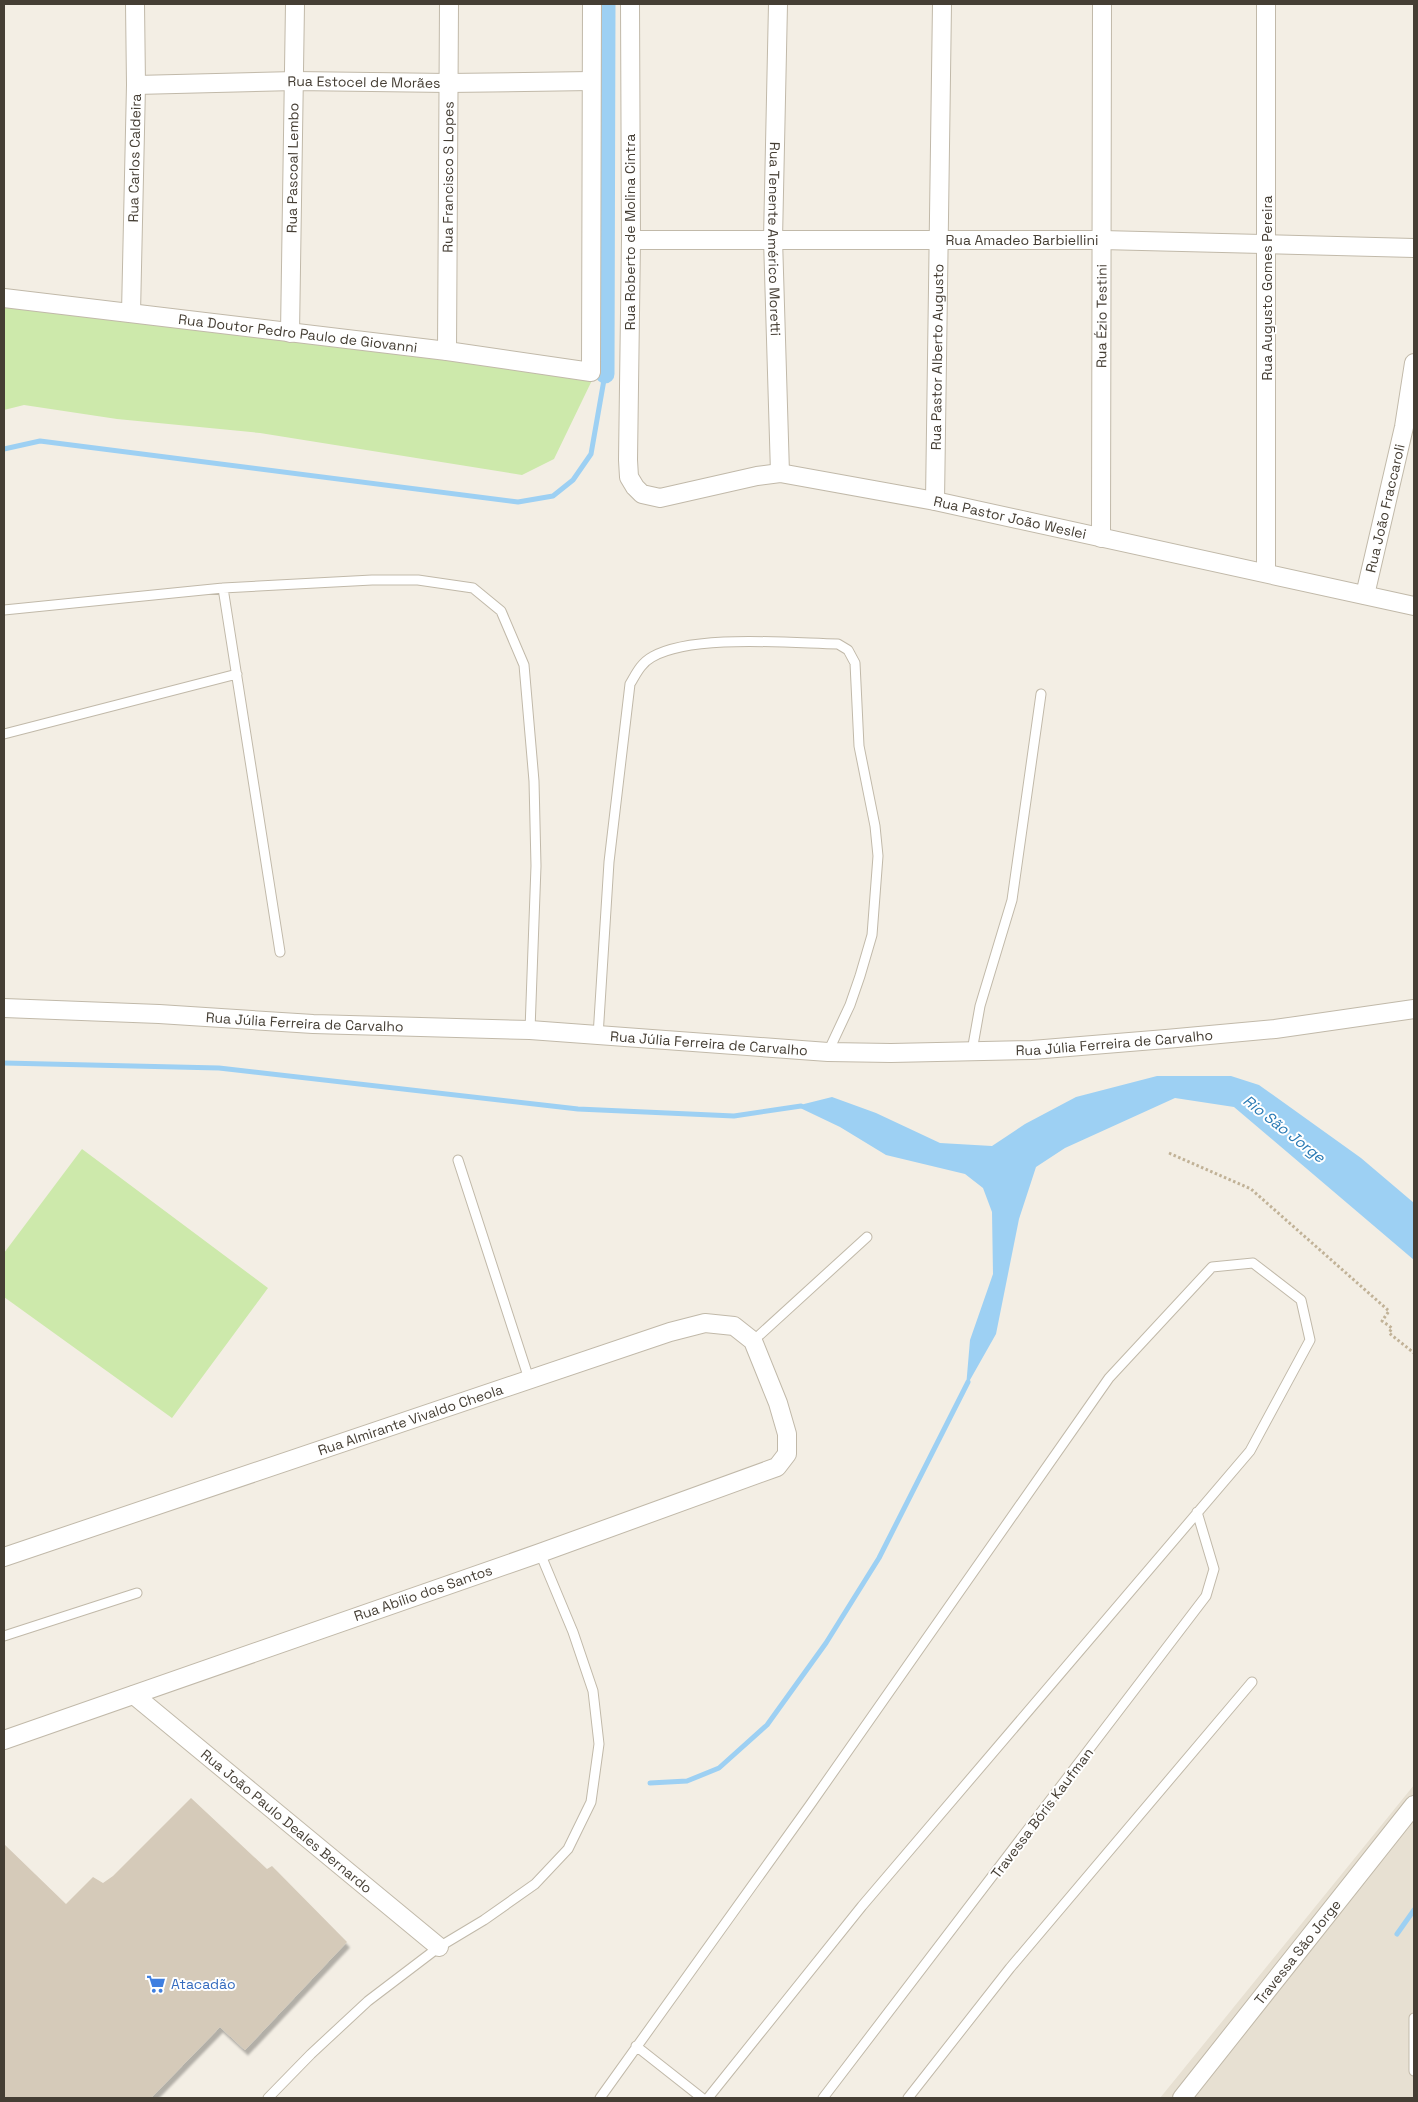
<svg xmlns="http://www.w3.org/2000/svg" width="1418" height="2102" viewBox="0 0 1418 2102" font-family="'Space Grotesk',sans-serif">
  <defs>
    <filter id="shadow"><feDropShadow dx="3" dy="5.5" stdDeviation="1" flood-color="#0004"/></filter>
  </defs>
  <rect width="100%" height="100%" fill="#f3eee4"/>
  <path fill="#e7e0d2" d="M1414 1785V2098H1160Z"/>
  <path fill="#cde9ab" d="M4 298 596 372 554 459 522 475 260 433 117 419 24 405 4 410Z
    M82 1149 268 1288 172 1418 4 1297V1253Z"/>
  <path fill="#9dd0f3" d="M1157 1076H1231L1259 1085 1361 1158 1414 1203V1260L1234 1107 1175 1098 1065 1148 1036 1167 1019 1219 996 1334 966 1387 970 1340 993 1274 992 1212 983 1188 965 1174 886 1155 840 1127 796 1106 832 1097 876 1113 940 1143 992 1146 1025 1124 1076 1097Z"/>
  <g fill="none" stroke-linecap="round" stroke-linejoin="round">
    <path stroke="#9dd0f3" stroke-width="5" d="M4 449 40 441 518 502 553 496 573 480 591 454 605 374
      M4 1063 219 1068 578 1109 734 1116 801 1106
      M650 1783 687 1781 719 1768 767 1725 826 1643 879 1558 968 1382
      M1397 1934 1414 1910"/>
    <path stroke="#9dd0f3" stroke-width="19" d="M605 374 606 4"/>
  </g>
  <path fill="#d5cab9" filter="url(#shadow)" d="M191 1798 267 1869 272 1866 347 1942 245 2050 220 2027 151 2098H4V1844L66 1904 93 1877 103 1883 113 1876Z"/>
  <g fill="none" stroke-linecap="round" stroke-linejoin="round">
    <g stroke="#c1b9a9" stroke-width="11">
      <path id="service" d="M223 588 280 952
        M4 610 223 588 372 580H418L473 588 501 611 524 665 534 781 536 866 530 1030
        M4 734 237 674
        M598 1036 609 862 630 684C636 674 641 663 652 657 692 634 789 643 838 644L848 650 855 663 859 746 875 826 878 856 872 935 860 976 850 1005 828 1052
        M972 1051 980 1006 1012 900 1041 694
        M458 1160 529 1379
        M753 1341 867 1237
        M4 1636 137 1593
        M1414 2018V2071
        M636 2046 702 2098
        M268 2098 311 2054 368 2001 439 1947 484 1920 535 1884 568 1849 591 1802 599 1744 593 1691 573 1632 540 1553
        M600 2098 810 1805 1109 1378 1212 1267 1253 1263 1301 1300 1310 1340 1250 1451 862 1906 708 2098
        M823 2098 1206 1596 1214 1569 1197 1512
        M908 2098 1010 1968 1252 1682"/>
    </g>
    <g stroke="#c1b9a9" stroke-width="20">
      <g id="minor">
        <path id="s1" d="M630 4 631 240 628 460 629 477 635 487 642 494 660 498 757 476 780 473 935 501 1414 606"/>
        <path id="s2" d="M778 4 773 239 780 473"/>
        <path id="s3" d="M136 85 295 81 448 83 591 81"/>
        <path id="s4" d="M631 240H1102L1414 248"/>
        <path id="s5" d="M4 298 447 351 591 372 592 4"/>
        <path id="s6" d="M131 313 136 85 135 4"/>
        <path id="s7" d="M290 333 295 4"/>
        <path id="s8" d="M447 351 449 4"/>
        <path id="s9" d="M935 501 942 4"/>
        <path id="s10" d="M1101 538 1102 4"/>
        <path d="M1266 572V4"/>
        <path id="s11" d="M1365 595 1404 427 1414 363"/>
        <path id="s12" d="M4 1008 159 1014 313 1024 530 1030 828 1052 891 1053 1032 1050 1166 1039 1275 1029 1414 1009"/>
        <path id="s13" d="M4 1557 670 1332 705 1323 734 1326 753 1341 778 1403 787 1434V1454L777 1467 540 1553 4 1740"/>
        <path id="s14" d="M134 1695 439 1947"/>
        <path id="s15" d="M1182 2098 1414 1805"/>
      </g>
    </g>
    <path stroke="#c1b297" stroke-width="3" stroke-dasharray="2.5 2.5" stroke-linecap="butt" d="M1169 1153 1251 1189 1389 1311 1382 1321 1392 1328 1389 1333 1414 1353"/>
    <use href="#service" stroke="#fff" stroke-width="9"/>
    <use href="#minor" stroke="#fff" stroke-width="18"/>
  </g>
  <defs>
    <g id="supermarket-bare" transform="scale(1.5)"><path d="M-6-5.5h2.5l.6 2H6L4.5 2H-2.5L-4.4-4H-6ZM-1.5 3.2a1.3 1.3 0 1 0 .1 0ZM3 3.2a1.3 1.3 0 1 0 .1 0Z" fill="#3f7fe0" stroke="#fff" stroke-width="2.5" paint-order="stroke"/></g>
  </defs>
  <g fill-rule="evenodd">
    <use href="#supermarket-bare" x="156" y="1984"/>
  </g>
  <g text-anchor="middle" stroke-width="4" stroke-linejoin="round" paint-order="stroke">
    <g font-size="14" fill="#453e34" stroke="#fff">
      <text dy="5" stroke="none"><textPath href="#s3" startOffset="228">Rua Estocel de Morães</textPath></text>
      <text dy="5" stroke="none"><textPath href="#s6" startOffset="155">Rua Carlos Caldeira</textPath></text>
      <text dy="5" stroke="none"><textPath href="#s7" startOffset="165">Rua Pascoal Lembo</textPath></text>
      <text dy="5" stroke="none"><textPath href="#s8" startOffset="174">Rua Francisco S Lopes</textPath></text>
      <text transform="translate(630 232) rotate(-90)" y="5">Rua Roberto de Molina Cintra</text>
      <text dy="5" stroke="none"><textPath href="#s2" startOffset="235">Rua Tenente Américo Moretti</textPath></text>
      <text dy="5" stroke="none"><textPath href="#s4" startOffset="391">Rua Amadeo Barbiellini</textPath></text>
      <text transform="translate(1267 288) rotate(-90)" y="5">Rua Augusto Gomes Pereira</text>
      <text dy="5" stroke="none"><textPath href="#s10" startOffset="222">Rua Ézio Testini</textPath></text>
      <text dy="5" stroke="none"><textPath href="#s5" startOffset="296">Rua Doutor Pedro Paulo de Giovanni</textPath></text>
      <text dy="5" stroke="none"><textPath href="#s9" startOffset="144">Rua Pastor Alberto Augusto</textPath></text>
      <text dy="5" stroke="none"><textPath href="#s11" startOffset="89">Rua João Fraccaroli</textPath></text>
      <text dy="5" stroke="none"><textPath href="#s1" startOffset="870">Rua Pastor João Weslei</textPath></text>
      <text dy="5" stroke="none"><textPath href="#s12" startOffset="301">Rua Júlia Ferreira de Carvalho</textPath></text>
      <text dy="5" stroke="none"><textPath href="#s12" startOffset="1112">Rua Júlia Ferreira de Carvalho</textPath></text>
      <text dy="5" stroke="none"><textPath href="#s12" startOffset="706">Rua Júlia Ferreira de Carvalho</textPath></text>
      <text dy="5" stroke="none"><textPath href="#s13" startOffset="429">Rua Almirante Vivaldo Cheola</textPath></text>
      <text transform="translate(423 1593) rotate(-19)" y="5">Rua Abílio dos Santos</text>
      <text transform="translate(1042 1813) rotate(-53)" y="5">Travessa Bóris Kaufman</text>
      <text dy="5" stroke="none"><textPath href="#s14" startOffset="198">Rua João Paulo Deales Bernardo</textPath></text>
      <text dy="5" stroke="none"><textPath href="#s15" startOffset="186">Travessa São Jorge</textPath></text>
    </g>
    <g font-size="14" fill="#366cbe" stroke="#fff" text-anchor="start">
      <text x="171" y="1989">Atacadão</text>
    </g>
    <g font-size="15" font-style="italic" fill="#297ab4" stroke="#fff">
      <text transform="translate(1284 1129) rotate(38)" y="5">Rio São Jorge</text>
    </g>
  </g>
  <rect width="1418" height="2102" fill="none" stroke="#453e34" stroke-width="10"/>
</svg>
